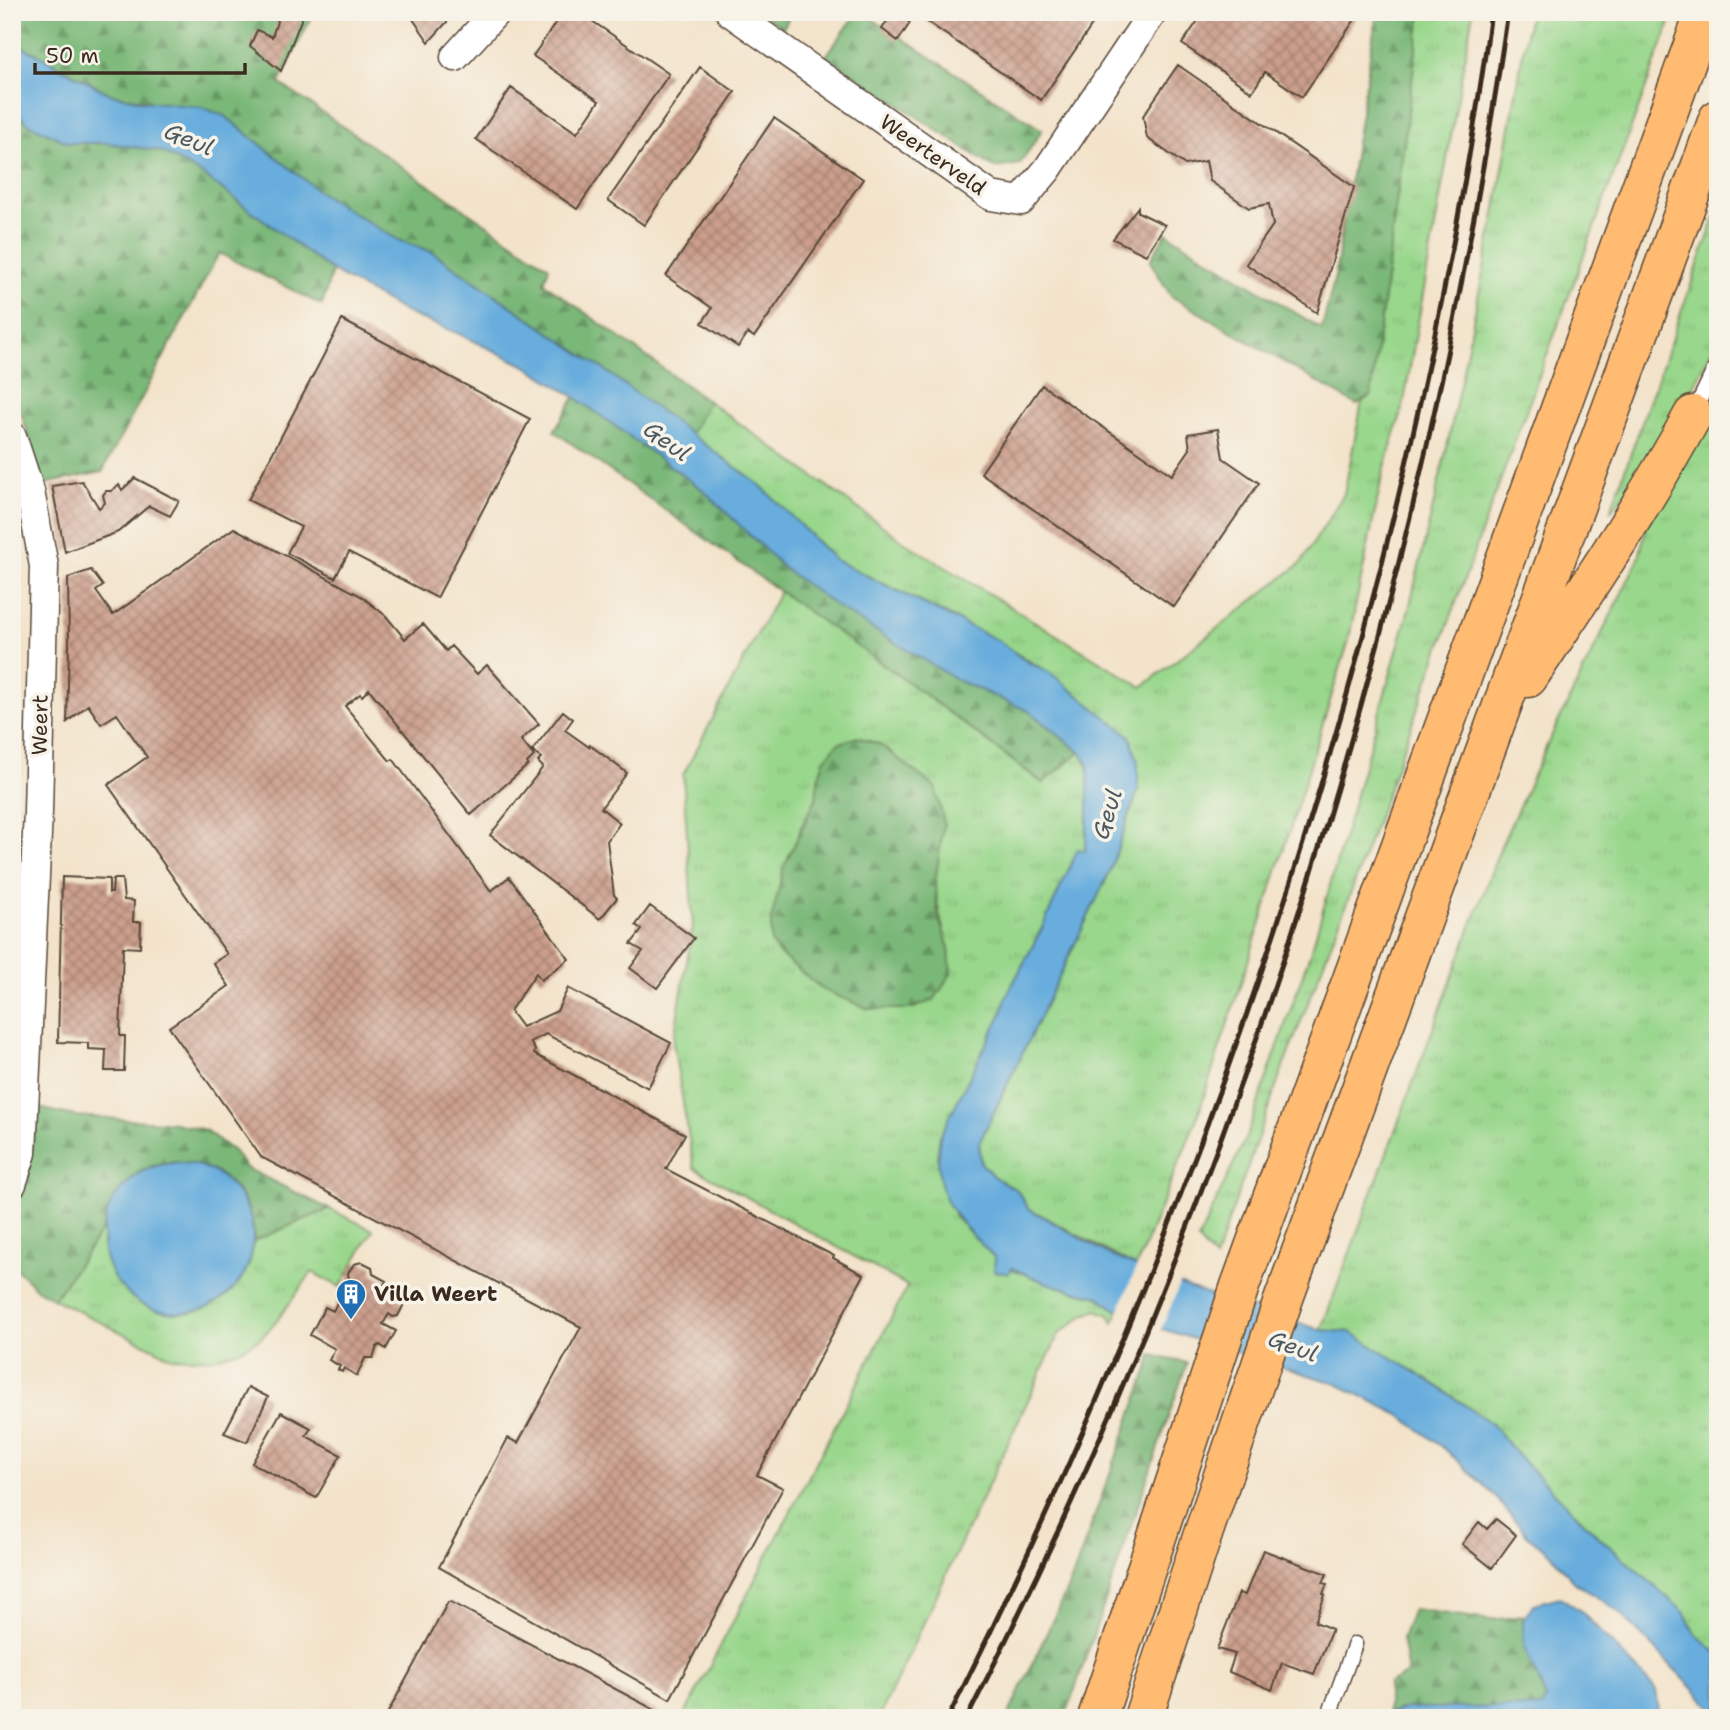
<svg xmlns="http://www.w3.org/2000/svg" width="1730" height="1730" viewBox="0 0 1730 1730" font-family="'Shantell Sans',sans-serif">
  <defs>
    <pattern id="grass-tufts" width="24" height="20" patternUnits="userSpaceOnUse" patternTransform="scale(1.75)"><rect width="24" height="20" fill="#99d78c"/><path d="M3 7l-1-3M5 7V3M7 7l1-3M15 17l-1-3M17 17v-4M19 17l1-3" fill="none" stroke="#85b978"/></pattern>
    <pattern id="forest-firs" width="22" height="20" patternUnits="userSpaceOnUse" patternTransform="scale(1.75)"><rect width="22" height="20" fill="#7ab878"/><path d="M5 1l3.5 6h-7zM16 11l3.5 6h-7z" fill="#659662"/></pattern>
    <pattern id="building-cross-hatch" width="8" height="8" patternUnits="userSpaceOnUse" patternTransform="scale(1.75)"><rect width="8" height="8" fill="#cc9f8c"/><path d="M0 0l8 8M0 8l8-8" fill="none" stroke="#a78272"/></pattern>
  </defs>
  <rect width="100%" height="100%" fill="#f7f3e8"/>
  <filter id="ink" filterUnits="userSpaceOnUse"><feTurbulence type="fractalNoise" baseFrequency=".0143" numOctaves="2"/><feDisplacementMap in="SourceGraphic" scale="14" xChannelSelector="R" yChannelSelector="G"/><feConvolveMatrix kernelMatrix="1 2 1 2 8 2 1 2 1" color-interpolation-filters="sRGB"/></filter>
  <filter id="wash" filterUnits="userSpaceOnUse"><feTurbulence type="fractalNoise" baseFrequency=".00686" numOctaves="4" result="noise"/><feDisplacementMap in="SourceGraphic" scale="28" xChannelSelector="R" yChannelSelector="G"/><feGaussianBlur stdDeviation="1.57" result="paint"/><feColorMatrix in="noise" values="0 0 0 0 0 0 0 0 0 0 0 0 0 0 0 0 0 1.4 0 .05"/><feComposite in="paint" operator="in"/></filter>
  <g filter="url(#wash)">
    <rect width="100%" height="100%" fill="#f3e3ca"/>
    <path fill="url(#grass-tufts)" stroke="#6a8055" stroke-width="2" fill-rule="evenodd" d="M1421 12H1473L1403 407 1382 477 1348 643 1267 903 1196 1121 1136 1267 1028 1208 1017 1190 994 1177 981 1163 979 1143 1109 873 1138 790 1081 698 1049 672 954 618 835 560 761 486 690 435 708 401 909 545 1142 687 1301 563 1344 494 1362 402 1371 395Z
      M1530 12H1674L1495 495 1353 887 1279 1078 1215 1259 1198 1240 1247 1135 1313 945 1409 609 1447 447 1494 220Z
      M1718 209V338L1661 452 1610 512Z
      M1718 392V1654L1694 1632 1684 1612 1600 1538 1516 1454 1491 1423 1431 1382 1350 1332 1321 1330 1501 846 1549 741 1639 558 1647 523 1708 416Z
      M780 591 920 691 1042 783 1080 752 1088 764V814L1085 852 1078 850 1042 928 1007 995 1002 1013 940 1136 937 1157 955 1217 995 1258 996 1262 1044 1282 1084 1294 1095 1295 1118 1311 1113 1323 1109 1315 1097 1310 1084 1315 1059 1334 879 1718H683L908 1286 694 1168 673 1043 693 926 683 775ZM816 799 944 822C933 874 932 897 949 948L910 1009H869L823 990 771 921 801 827Z
      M329 1209 373 1230 340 1287 312 1272 276 1322 261 1338 240 1350 210 1359 171 1357 54 1299 103 1228V1243L171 1313C216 1313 249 1286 254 1241Z"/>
    <path fill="url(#forest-firs)" stroke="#5a714b" stroke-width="2" d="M12 12H314L279 83 549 267 544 283 708 401 690 435 606 371 432 252 398 240 322 194 225 116 110 94 12 41Z
      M759 12H792L783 28Z
      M858 12H862L1042 130 1020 164 994 168 826 56Z
      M1377 12H1421L1371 395 1357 405 1171 296 1150 261 1166 233 1322 329 1335 276Z
      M12 108 29 124 69 143H107L161 151 203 175 332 271 322 305 219 253 102 472 44 484C32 452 24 419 12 386Z
      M575 397 702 489 843 611 959 681 1029 711 1080 752 1043 783 920 691 554 431Z
      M857 737 879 744 935 787 944 822 935 883 938 916 949 948 951 974 934 1000 910 1009H869L823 990 778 953 771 942V921L784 866 816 799 818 779 824 760 837 744Z
      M39 1108 75 1116 175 1123 205 1130 233 1151 246 1168 329 1209 254 1241C254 1226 251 1212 243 1199 222 1162 167 1150 133 1177 127 1182 122 1192 117 1199 111 1209 106 1216 103 1228L54 1299 38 1290 12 1265V1211L31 1148Z
      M1151 1355 1187 1363 1065 1718H1007L1071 1581 1148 1369Z
      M1413 1609 1490 1620 1525 1616 1523 1620 1546 1699 1543 1707 1388 1714V1684L1408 1673 1402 1638Z"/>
    <path fill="#67addd" stroke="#516c7e" stroke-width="2" d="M12 41 110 94 143 101 201 107 225 116 322 194 398 240 432 252 606 371 761 486 835 560 999 641 1026 661 1049 672 1130 736 1138 761V790L1109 873 979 1143 981 1163 994 1177 1017 1190 1028 1208 1112 1256 1191 1289 1321 1330 1350 1332 1431 1382 1491 1423 1516 1454 1600 1538 1684 1612 1694 1632 1718 1654V1714L1618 1611 1574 1582 1551 1554 1529 1537 1493 1494 1445 1449 1400 1415 1337 1384 1162 1329 1118 1311 1096 1295 1084 1294 1044 1282 1012 1268 1008 1274 994 1271 995 1258C955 1217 931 1198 940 1136L1002 1013 1007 995 1042 928 1078 849 1085 851 1088 814V764L1080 752 1029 711 959 681 843 611 786 570 702 489 575 397 526 366 457 333 409 314 332 271 203 175 161 151 107 143H69L29 124 12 108Z
      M103 1238a75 75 0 1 1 150 0a75 75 0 1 1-150 0Z
      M1560 1597 1582 1612 1656 1690 1660 1718H1373L1408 1708 1543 1707 1546 1699 1524 1647 1523 1620 1533 1604Z"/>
    <path fill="#f3e3ca" d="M1138 1264 1181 1282 1160 1332 1117 1314Z"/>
    <g id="blocks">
      <path fill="url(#building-cross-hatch)" d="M280 12 303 15 281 71 250 46 257 30 272 37Z
        M408 12H456L429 42Z
        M563 12H579L669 74 577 209 476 139 511 88 577 133 599 101 533 56Z
        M893 12 910 23 898 41 882 29Z
        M913 12H1101L1041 100Z
        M1204 12H1360L1302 97 1265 72 1252 92 1182 44Z
        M1178 65 1354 187 1317 313 1246 264 1273 225 1269 204 1249 208 1210 181 1206 161 1185 165 1147 138 1143 116Z
        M700 67 735 92 644 225 608 200Z
        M774 118 863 179 754 337 748 333 738 347 702 323 712 308 666 276Z
        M1138 207V212L1165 225 1146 255 1113 239Z
        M342 320 530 419 437 598 349 552 335 578 287 553 301 527 248 500Z
        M1042 385 1172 475 1190 449 1188 434 1218 429 1223 458 1259 483 1174 607 981 473Z
        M135 478 179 501 170 516 149 506 118 532 65 552 52 486 82 481 99 508 105 503 103 495 106 491H111L119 485 122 490Z
        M234 528 361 596 386 616 405 639 423 624 446 651 451 646 477 674 487 665 539 724 521 740 534 756 527 763 528 765 471 815 369 689 362 696 360 694 345 706 390 761 393 759 491 891 509 877 569 959 541 980 536 973 510 1011 522 1027 557 1011 568 988 671 1043 648 1088 546 1034 530 1042 535 1050 534 1054 685 1134 666 1169 834 1256 833 1258 864 1275 757 1475 783 1488 670 1699 439 1567 508 1438 518 1443 581 1327 261 1157 169 1027 229 986 213 963 227 954 108 785 147 757 117 714 101 724 88 705 67 722 69 646 68 578 91 570 103 586 96 591 113 615Z
        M12 682H16L14 725H12Z
        M563 711 573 719 565 730 589 747 590 745 627 773 601 808 620 823 607 841 614 895 617 898 600 919 490 835 543 767 538 762 541 758 532 751Z
        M62 877 109 879V893H112L113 879H122L124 900 134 901 133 922H141L140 948 123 947 120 1036H125L124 1071H105L106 1050 88 1049V1043L58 1042Z
        M650 906 694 938 657 988 630 968 643 951 631 944 642 930 636 925Z
        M362 1262 372 1267 373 1274 386 1281 383 1286 399 1295 397 1298 402 1300 403 1306 398 1316 393 1317 389 1314 383 1324 396 1331 386 1349 380 1345 377 1347 373 1358H365L357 1376 344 1368 342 1372 338 1370 340 1366 329 1360 335 1349 310 1335 325 1307 333 1311 349 1279 348 1273 354 1264Z
        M248 1387 268 1397 247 1442 224 1433Z
        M281 1412 311 1428 306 1436 341 1455 316 1498 252 1463Z
        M1496 1519 1516 1535 1492 1568 1462 1544 1479 1522 1487 1529Z
        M1263 1550 1327 1574 1323 1583 1327 1584 1323 1594 1325 1595 1315 1622 1332 1629 1314 1674 1282 1663 1272 1690 1229 1672 1235 1654 1217 1649 1239 1593 1245 1595Z
        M448 1602H451L670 1718H385Z"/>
    </g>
  </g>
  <g filter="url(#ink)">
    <use href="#blocks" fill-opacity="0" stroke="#574638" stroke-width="2"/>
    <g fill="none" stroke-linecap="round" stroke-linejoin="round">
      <g stroke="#574638" stroke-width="17">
        <path id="lane" d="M1693 414 1718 362
          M1328 1718 1355 1644"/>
      </g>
      <g stroke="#574638" stroke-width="31">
        <path id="street" d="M730 12 991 196 1021 201 1047 170 1153 12
          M455 57 496 12
          M12 436 30 491 44 566 38 812 22 1153 12 1184"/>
      </g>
      <g stroke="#574638" stroke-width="41">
        <path id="highway" d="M1528 678C1585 592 1643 506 1693 415
          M1097 1718 1240 1286 1705 12
          M1143 1718 1202 1537 1284 1298 1718 119"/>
      </g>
      <use href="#lane" stroke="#fff" stroke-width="14"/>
      <use href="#street" stroke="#fff" stroke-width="28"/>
      <use href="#highway" stroke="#ffbb71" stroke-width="38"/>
      <path stroke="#3b2a1e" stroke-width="5" d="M948 1718C1153 1311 1311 882 1412 438 1444 298 1472 155 1491 12
        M967 1718C1238 1189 1422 600 1508 12"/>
    </g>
  </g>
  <defs>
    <g id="building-pin" transform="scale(1.575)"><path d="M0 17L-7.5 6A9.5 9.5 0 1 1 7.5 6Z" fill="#1f6fb2" stroke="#f7f3e8"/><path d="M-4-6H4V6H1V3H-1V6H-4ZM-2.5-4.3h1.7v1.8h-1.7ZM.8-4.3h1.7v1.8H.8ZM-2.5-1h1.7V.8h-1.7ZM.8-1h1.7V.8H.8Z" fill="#fff"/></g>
  </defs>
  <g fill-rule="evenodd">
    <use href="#building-pin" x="351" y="1294"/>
  </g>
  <g text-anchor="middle" stroke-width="7" stroke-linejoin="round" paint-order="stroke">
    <g font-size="21" fill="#3b2a1e" stroke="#f7f3e8">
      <text transform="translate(933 155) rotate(35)" y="7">Weerterveld</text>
      <text transform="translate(40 725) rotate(-89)" y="7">Weert</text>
    </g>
    <g font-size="21" font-weight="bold" fill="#3b2a1e" stroke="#f7f3e8" text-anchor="start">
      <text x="374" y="1301">Villa Weert</text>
    </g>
    <g font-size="23" font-style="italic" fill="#4a5861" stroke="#f7f3e8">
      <text transform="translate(189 139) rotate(22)" y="8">Geul</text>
      <text transform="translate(667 441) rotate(36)" y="8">Geul</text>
      <text transform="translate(1107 814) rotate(-73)" y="8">Geul</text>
      <text transform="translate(1293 1346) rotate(20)" y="8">Geul</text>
    </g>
  </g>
  <rect width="1730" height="1730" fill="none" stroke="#f7f3e8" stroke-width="42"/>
  <path d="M35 63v10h210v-10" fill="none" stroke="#3b2a1e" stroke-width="3.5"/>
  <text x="46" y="63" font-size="21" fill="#3b2a1e" stroke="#f7f3e8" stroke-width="5" paint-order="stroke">50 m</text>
</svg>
